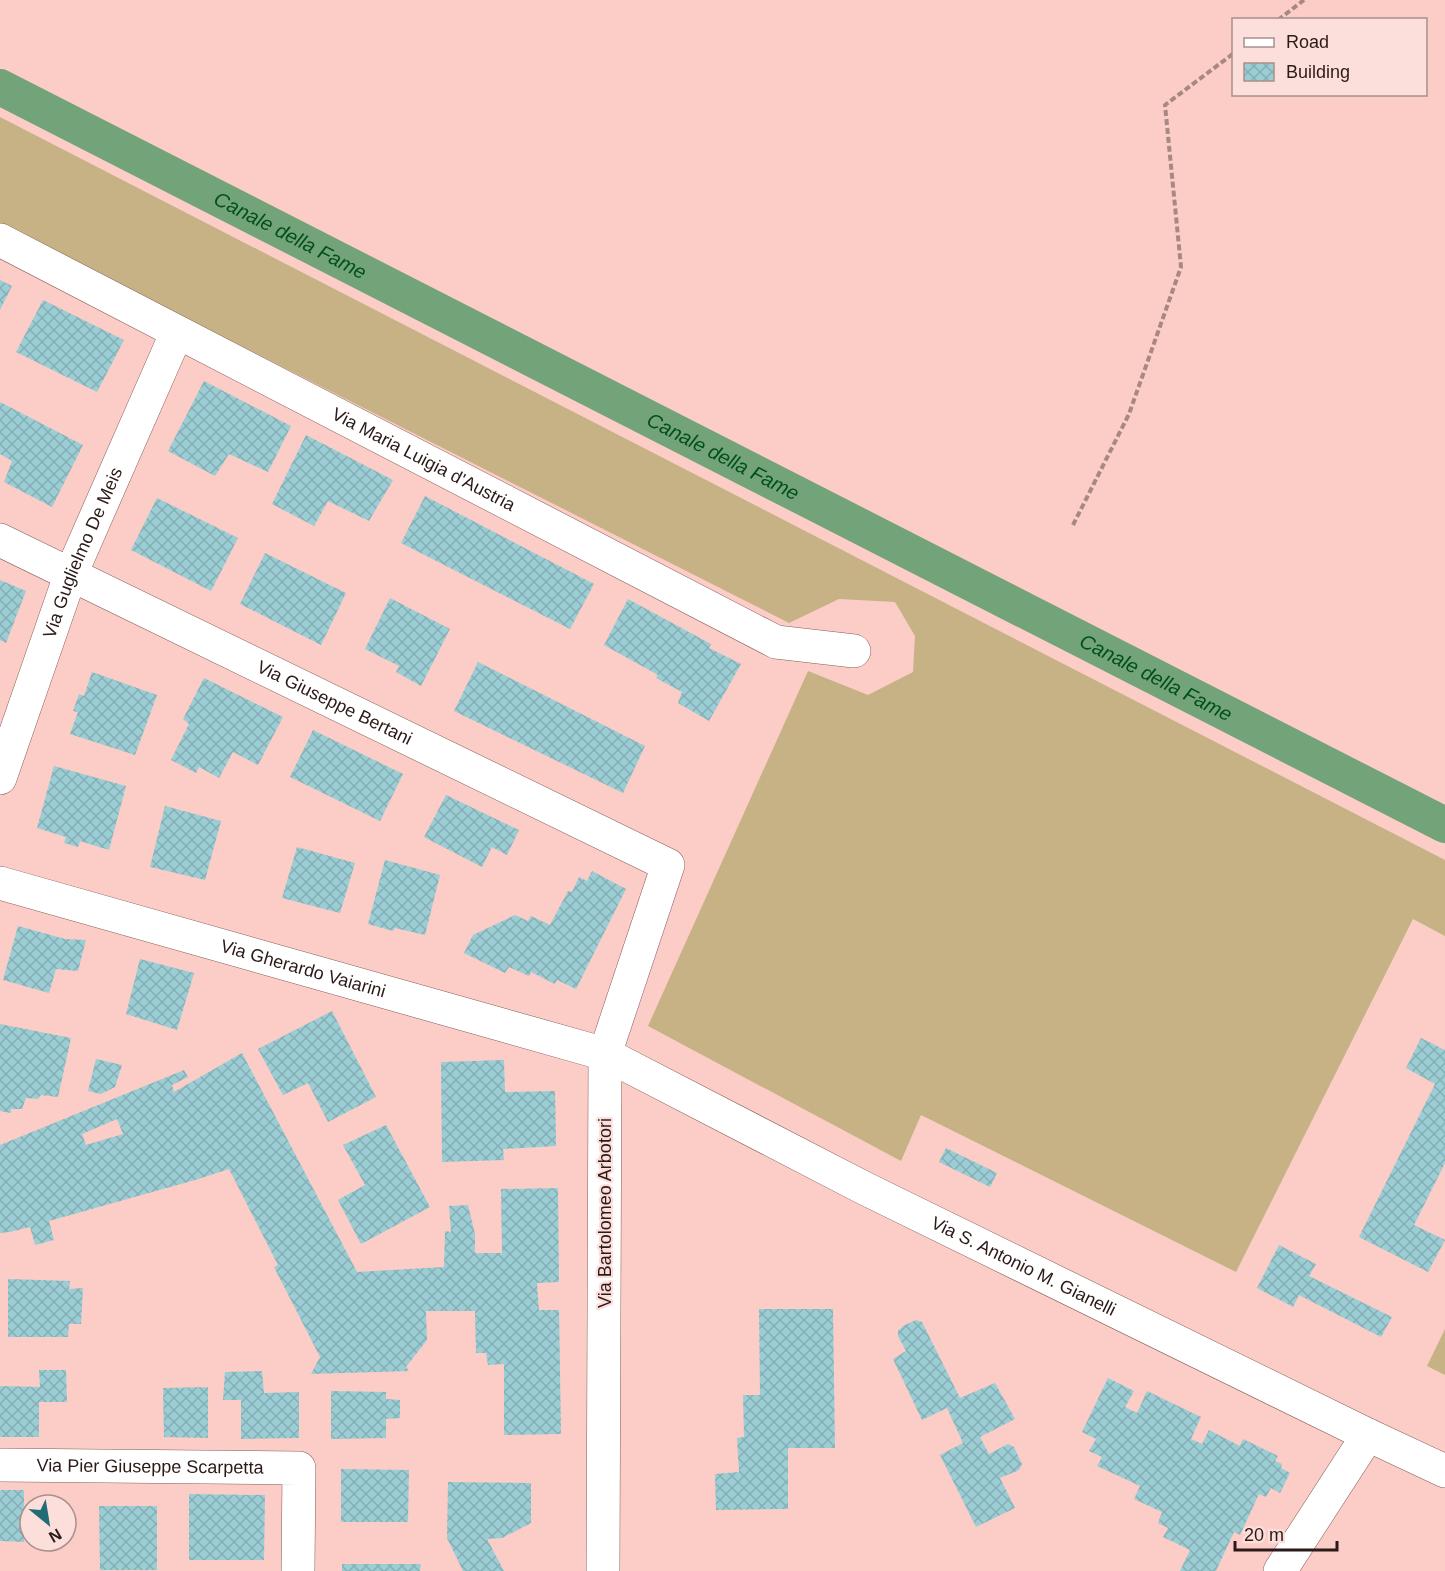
<svg xmlns="http://www.w3.org/2000/svg" width="1445" height="1571" viewBox="0 0 1445 1571" font-family="Helvetica,sans-serif">
  <defs>
    <pattern id="building-cross-hatch" width="8" height="8" patternUnits="userSpaceOnUse" patternTransform="scale(1.5)"><rect width="8" height="8" fill="#9acdd4"/><path d="M0 0l8 8M0 8l8-8" fill="none" stroke="#85afb5"/></pattern>
  </defs>
  <rect width="100%" height="100%" fill="#fbcdc6"/>
  <path fill="#c6b284" d="M0 117 1445 860V936L1413 919 1236 1272 921 1115 901 1161 648 1026 808 671 868 695 913 672 915 636 895 602 839 599 789 623 0 224Z
    M1445 1329V1375L1427 1366Z"/>
  <g fill="none" stroke-linecap="round" stroke-linejoin="round">
    <path stroke="#73a378" stroke-width="36" id="s1" d="M0 87 1445 825"/>
  </g>
  <path fill="url(#building-cross-hatch)" fill-rule="evenodd" d="M0 280 12 286 0 310Z
    M43 300 124 340 97 392 16 352Z
    M204 381 291 426 268 472 229 454 215 476 168 451Z
    M0 402 83 445 52 507 4 482 12 461 0 454Z
    M306 435 393 480 369 521 328 501 314 526 272 504Z
    M425 496 594 584 570 629 401 543Z
    M157 498 238 538 211 591 131 550Z
    M265 553 346 593 321 645 240 604Z
    M0 580 26 591 6 643 0 640Z
    M390 598 450 629 421 686 396 672 399 666 365 649Z
    M628 599 711 644 709 648 741 664 709 721 678 703 682 692 656 678 658 675 604 645Z
    M478 662 645 746 623 793 454 711Z
    M92 672 157 695 135 755 70 734 78 712 73 711 79 694 84 696Z
    M204 678 283 717 258 765 233 752 219 778 199 767 196 773 171 760 189 724 183 719Z
    M313 730 403 774 380 821 290 777Z
    M54 766 126 786 109 850 80 841 78 847 64 843 66 837 37 828Z
    M446 795 519 830 507 855 492 847 482 867 424 837Z
    M165 806 221 821 205 880 150 867Z
    M297 847 355 863 340 913 282 898Z
    M385 860 440 875 425 935 395 928 393 931 368 924Z
    M592 871 626 889 576 989 557 980 555 984 531 972 529 976 509 967 505 973 464 953 473 935 515 915 528 921 531 916 550 925 568 891 572 892 579 877 587 881Z
    M18 926 65 939 86 940 78 971 56 969 49 993 3 980Z
    M140 959 194 973 177 1030 126 1014Z
    M332 1011 376 1097 328 1122 308 1083 283 1095 258 1049Z
    M0 1024 71 1038 58 1097 41 1095 38 1099 26 1098 22 1109H11V1113L0 1111Z
    M1421 1038 1445 1050V1163L1414 1225 1445 1240 1428 1272 1359 1237 1435 1084 1406 1068Z
    M242 1053 357 1272 444 1267 445 1231 451 1232 449 1206 468 1205 475 1234V1253H502L501 1189 558 1188 559 1282 537 1283 539 1310H559L561 1434 504 1435V1364L488 1365 486 1353H476L475 1311H426L427 1340 406 1367 409 1371 311 1374 320 1357 274 1267 278 1265 229 1169 195 1180 49 1221 54 1240 35 1245 30 1227 10 1232 0 1233V1145L184 1070 188 1077 172 1085 174 1092ZM117 1119 123 1134 86 1145 82 1134Z
    M96 1059 122 1065 115 1087 101 1094 88 1091Z
    M504 1060 505 1092 555 1091 556 1146 503 1149 504 1160 442 1162 441 1062Z
    M386 1125 430 1207 361 1244 338 1200 365 1185 343 1145Z
    M946 1148 997 1173 990 1187 939 1162Z
    M1279 1245 1316 1264 1309 1276 1392 1317 1381 1337 1299 1295 1293 1307 1257 1288Z
    M8 1279 70 1281 69 1289 83 1288 81 1324H69L68 1337H8Z
    M759 1309H833L835 1448H788V1509L716 1510 715 1474 739 1472 737 1438 744 1437 743 1395H760Z
    M916 1320 922 1322 960 1398 995 1383 1015 1419 980 1437 989 1454 1008 1444 1014 1447 1022 1464 1019 1470 1000 1478 1015 1508 976 1527 940 1455 963 1443 947 1408 922 1420 893 1359 906 1351 898 1336V1331L903 1326Z
    M39 1370H66L67 1402H39V1437H0V1386L40 1387Z
    M262 1371 264 1393 299 1392V1438L241 1439V1400H223L225 1372Z
    M1108 1378 1134 1391 1125 1407 1137 1413 1147 1391 1201 1417 1191 1439 1202 1444 1209 1430 1240 1446 1243 1439 1278 1456 1275 1461 1282 1464 1281 1468 1290 1473 1280 1493 1271 1488 1266 1497 1259 1494 1240 1535 1234 1532 1216 1571H1180L1190 1550 1163 1537 1168 1528 1158 1523 1162 1512 1134 1499 1140 1486 1097 1466 1102 1457 1089 1451 1096 1439 1082 1432Z
    M208 1387V1438L164 1437 163 1388Z
    M331 1391 386 1392V1399L400 1400V1418L386 1419V1438L331 1439Z
    M341 1469 409 1470 408 1522H341Z
    M448 1482 531 1483V1523L502 1538 487 1539 504 1571H463L447 1538Z
    M0 1490H24V1542L0 1541Z
    M189 1494 265 1495 264 1560H189Z
    M99 1506H157V1570H100Z
    M342 1564H421L420 1571H342Z"/>
  <g fill="none" stroke-linecap="round" stroke-linejoin="round">
    <g stroke="#845c57" stroke-width="34">
      <g id="minor">
        <path id="s2" d="M0 240 776 642 854 651"/>
        <path id="s3" d="M0 540 668 865 605 1054 603 1571"/>
        <path id="s4" d="M0 778 70 576 177 332"/>
        <path id="s5" d="M0 883 605 1054 864 1188 1368 1435 1445 1471"/>
        <path id="s6" d="M0 1465 299 1468 298 1571"/>
        <path d="M1280 1571 1368 1435"/>
      </g>
    </g>
    <path stroke="#a98782" stroke-width="4" stroke-dasharray="6 3" stroke-linecap="butt" d="M1278 20 1304 0
      M1073 525 1129 414 1181 267 1165 105 1234 53"/>
    <use href="#minor" stroke="#fff" stroke-width="33"/>
  </g>
  <g text-anchor="middle" stroke-width="4.5" stroke-linejoin="round" paint-order="stroke">
    <g font-size="18" fill="#2b1a18" stroke="#fcdfdb">
      <text dy="6" stroke="none"><textPath href="#s2" startOffset="477">Via Maria Luigia d'Austria</textPath></text>
      <text dy="6" stroke="none"><textPath href="#s4" startOffset="240">Via Guglielmo De Meis</textPath></text>
      <text dy="6" stroke="none"><textPath href="#s3" startOffset="372">Via Giuseppe Bertani</textPath></text>
      <text dy="6" stroke="none"><textPath href="#s5" startOffset="315">Via Gherardo Vaiarini</textPath></text>
      <text transform="translate(605 1213) rotate(-90)" y="6">Via Bartolomeo Arbotori</text>
      <text dy="6" stroke="none"><textPath href="#s5" startOffset="1098">Via S. Antonio M. Gianelli</textPath></text>
      <text dy="6" stroke="none"><textPath href="#s6" startOffset="150">Via Pier Giuseppe Scarpetta</textPath></text>
    </g>
    <g font-size="20" font-style="italic" fill="#005019" stroke="#fcdfdb">
      <text dy="7" stroke="none"><textPath href="#s1" startOffset="326">Canale della Fame</textPath></text>
      <text dy="7" stroke="none"><textPath href="#s1" startOffset="812">Canale della Fame</textPath></text>
      <text dy="7" stroke="none"><textPath href="#s1" startOffset="1298">Canale della Fame</textPath></text>
    </g>
  </g>
  <rect x="1232" y="18" width="195" height="78" fill="#fcdfdb" stroke="#a8908d" stroke-width="1.5"/>
  <rect x="1244" y="38" width="30" height="9" fill="#ffffff" stroke="#a8908d" stroke-width="1.5"/>
  <text x="1286" y="48" font-size="18" fill="#2b1a18">Road</text>
  <rect x="1244" y="63" width="30" height="18" fill="url(#building-cross-hatch)" stroke="#a8908d" stroke-width="1.5"/>
  <text x="1286" y="78" font-size="18" fill="#2b1a18">Building</text>
  <g transform="translate(48 1523) rotate(150)"><circle r="28" fill="#fcdfdb" stroke="#a8908d" stroke-width="1.5"/>
  <path d="M0-4.5L10 22L0 15L-10 22Z" fill="#226c75"/>
  <text y="-9" font-size="16" font-weight="bold" text-anchor="middle" fill="#2b1a18">N</text>
  </g>
  <path d="M1235 1541v9h102v-9" fill="none" stroke="#2b1a18" stroke-width="3"/>
  <text x="1244" y="1541" font-size="18" fill="#2b1a18" stroke="#fcdfdb" stroke-width="4.5" paint-order="stroke">20 m</text>
</svg>
